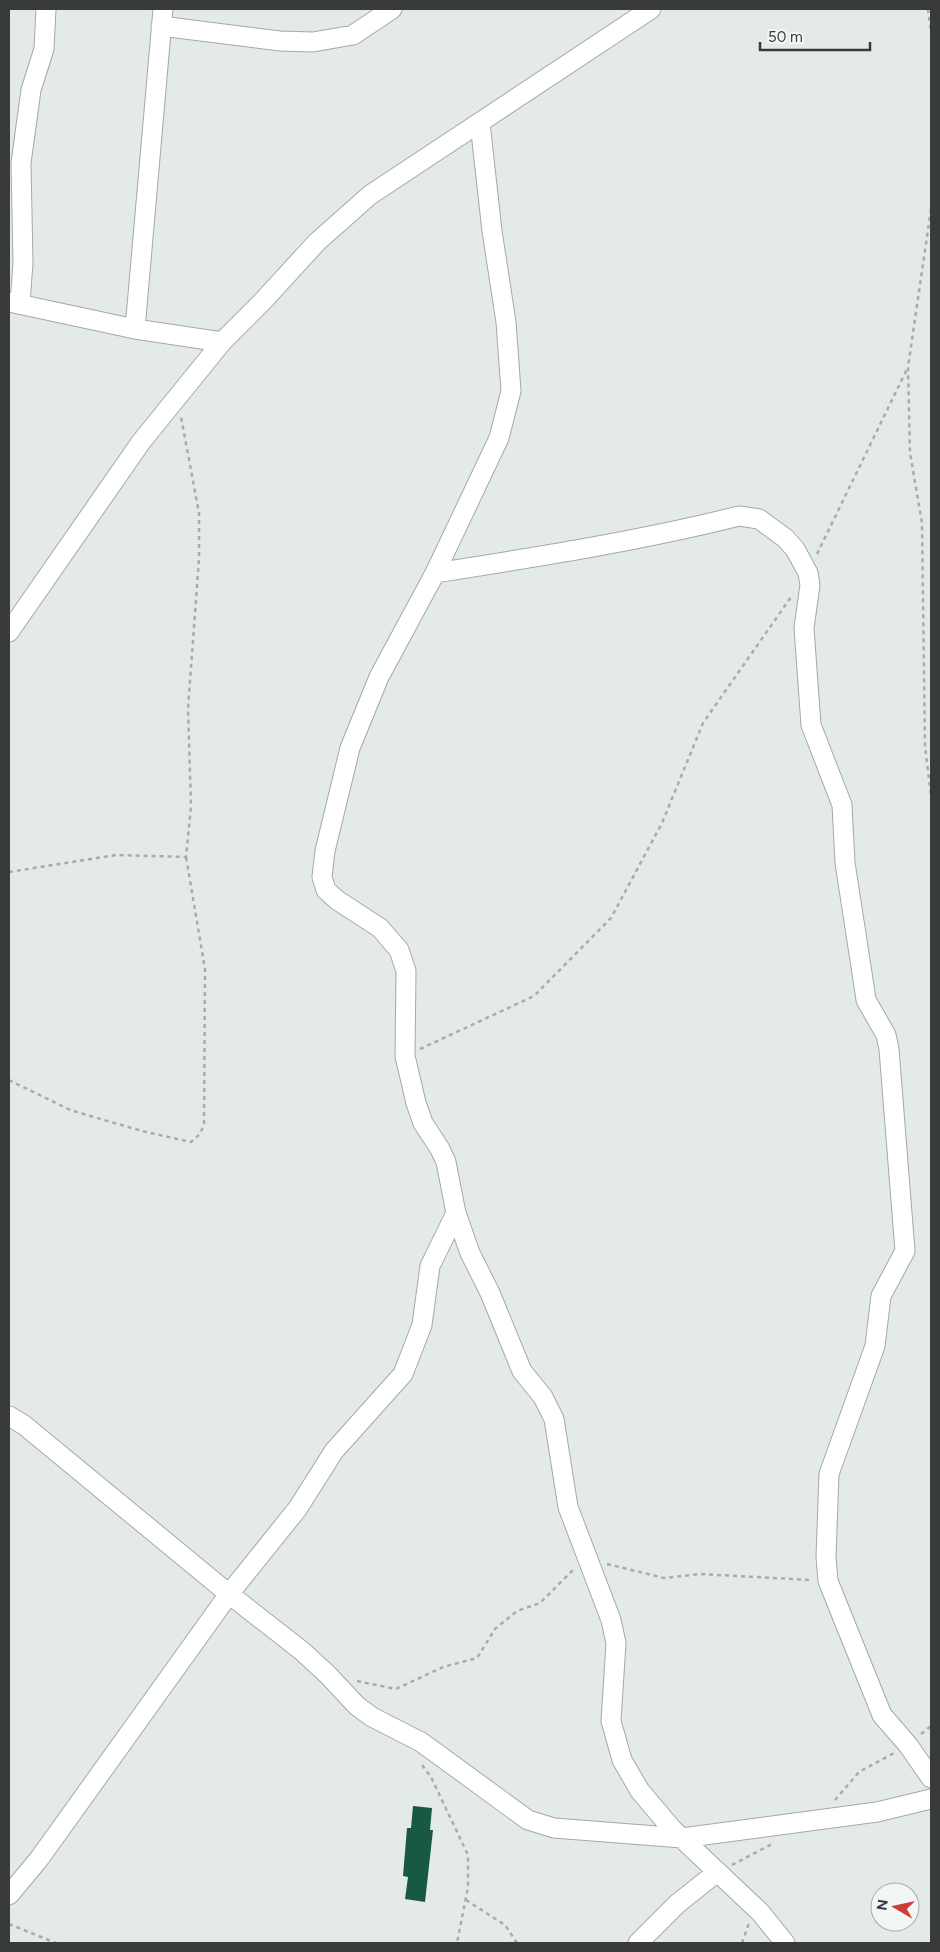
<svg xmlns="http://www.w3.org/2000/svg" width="940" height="1952" viewBox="0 0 940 1952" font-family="Figtree,sans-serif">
  <rect width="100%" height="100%" fill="#e4eae7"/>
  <path fill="#175944" d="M413 1806 432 1808 430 1830H433L425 1902 405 1899 408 1877 403 1876 407 1828H411Z"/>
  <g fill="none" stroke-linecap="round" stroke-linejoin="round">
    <g stroke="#a4a9a7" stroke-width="21">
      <path id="minor" d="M161 26 280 41 313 42 353 35 392 9
        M480 123 492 231 506 322 511 391 499 438 435 573 379 677 350 748 325 851 322 877 326 890 337 900 380 928 399 950 406 971 405 1056 416 1103 423 1123 440 1149 446 1162 456 1213 470 1253 490 1293 522 1371 543 1397 554 1419 568 1507 611 1620 616 1643 611 1721 622 1760 640 1791 673 1830 760 1912 785 1943
        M9 302 135 329 222 342
        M20 303 23 263 21 163 31 90 44 49 46 9
        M135 329 163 9
        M435 573C537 557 639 541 739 516L759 519 785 538 795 549 808 573 810 585 804 628 811 725 842 805 845 863 864 986 866 1000 886 1035 889 1049 905 1251 881 1296 875 1346 829 1474 826 1557 828 1581 882 1715 908 1745 931 1778
        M9 632 141 442 222 342 262 302 317 242 370 195 651 9
        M9 1416 24 1425 229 1594 302 1651 328 1675 357 1706 372 1717 421 1742 528 1820 554 1828 682 1838 877 1812 931 1799
        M9 1895 39 1859 229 1594 298 1508 334 1451 403 1374 422 1325 430 1266 456 1213
        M638 1943 677 1904 716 1873"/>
    </g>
    <path stroke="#a8acaa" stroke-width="2.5" stroke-dasharray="4 4" stroke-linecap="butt" d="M928 9 931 32
      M931 209 908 367 910 453 922 523 925 747 931 795
      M817 554 908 367
      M9 872 116 855 186 857 191 806 188 708 199 559V513L181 417
      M420 1049 534 996 611 918 662 823 703 723 791 597
      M9 1080 70 1110 142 1131 191 1142 200 1134 204 1124 205 969 186 857
      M607 1564 664 1578 700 1574 811 1580
      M357 1681 396 1689 443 1667 477 1658 495 1629 517 1611 540 1603 574 1569
      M921 1734 931 1726
      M422 1765 431 1777 468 1855V1887L457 1943
      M835 1800 859 1772 894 1753
      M732 1865 772 1844
      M466 1900 505 1925 517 1943
      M9 1924 56 1943
      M742 1943 749 1923"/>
    <use href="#minor" stroke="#fff" stroke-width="19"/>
  </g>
  <rect width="940" height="1952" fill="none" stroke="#393b3a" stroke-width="20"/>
  <g transform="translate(895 1907) rotate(279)"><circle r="24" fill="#f1f7f4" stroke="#a7acaa"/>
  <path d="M0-4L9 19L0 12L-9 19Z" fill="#cd3f35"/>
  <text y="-8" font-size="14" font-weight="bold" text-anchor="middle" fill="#393b3a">N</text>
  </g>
  <path d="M760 42v8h110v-8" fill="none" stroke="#393b3a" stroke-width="2.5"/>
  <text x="768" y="42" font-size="15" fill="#393b3a" stroke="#f1f7f4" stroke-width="4" paint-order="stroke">50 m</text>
</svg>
